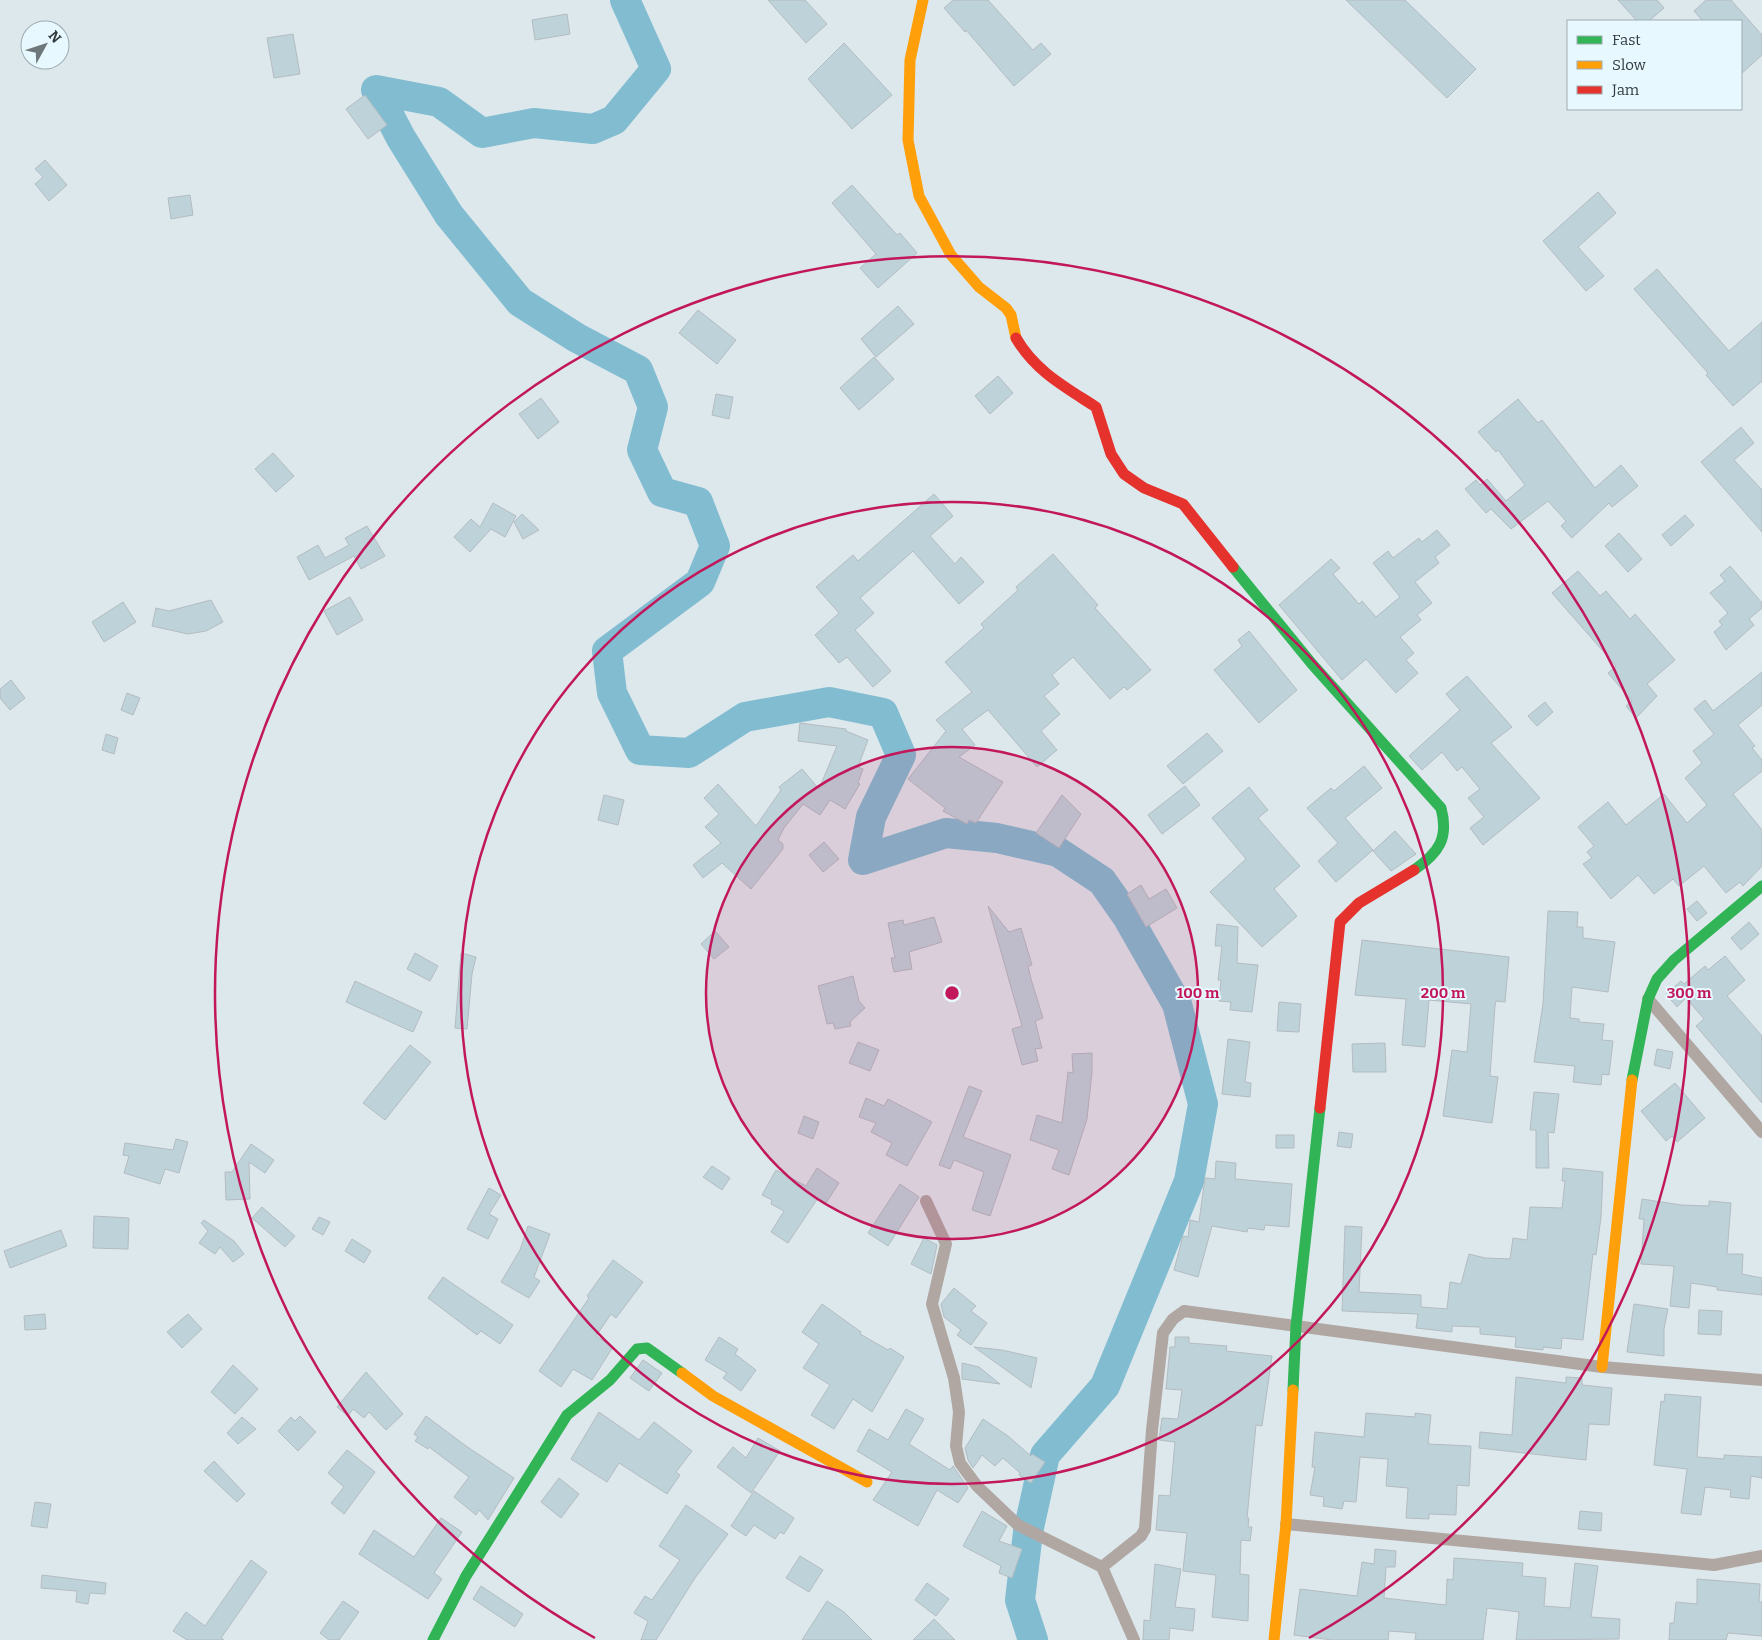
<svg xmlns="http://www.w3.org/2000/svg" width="1762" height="1640" viewBox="0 0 1762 1640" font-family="Bitter,serif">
  <rect width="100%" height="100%" fill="#dde8ed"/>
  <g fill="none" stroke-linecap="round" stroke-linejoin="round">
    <path stroke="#82bcd0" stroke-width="30" d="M625 0 656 69 614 120 593 129 534 123 482 133 439 102 376 90 401 138 449 215 520 302 577 338 638 370 653 407 642 450 662 492 698 502 715 546 700 582 607 651 612 693 640 750 689 753 745 717 829 702 883 713 901 755 871 817 863 860 946 833 997 838 1058 852 1102 881 1128 918 1177 1004 1203 1104 1189 1181 1105 1386 1045 1455 1028 1532 1020 1600 1033 1640"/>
  </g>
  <path fill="#bed2da" stroke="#b3bcc0" d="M768 0H805L827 24 806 43Z
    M953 0H988L1033 50 1041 43 1051 54 1014 86 966 30 965 32 944 8Z
    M1346 0H1405L1476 69 1447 98Z
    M1618 0H1657L1664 8 1649 21H1637Z
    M1706 0H1731L1762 35V55L1741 74V21H1703L1694 11Z
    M567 14 570 34 535 40 532 20Z
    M293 34 300 74 274 78 267 38Z
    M844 43 892 95 852 129 808 79Z
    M365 95 387 125 368 139 346 109Z
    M45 160 67 185 49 201 35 184 43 177 35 169Z
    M852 185 897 235 900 233 917 253 878 288 860 268 876 254 832 203Z
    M1598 192 1616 213 1578 247 1604 276 1586 291 1543 241Z
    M190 195 193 215 171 219 168 198Z
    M1657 269 1729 351 1762 322V381L1733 406 1706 375 1708 373 1634 289Z
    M898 306 914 324 876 357 861 339Z
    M698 310 736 340 717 364 679 333Z
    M874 357 894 379 859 410 840 388Z
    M998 376 1013 393 990 414 975 396Z
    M716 394 733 397 729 419 712 415Z
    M541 398 559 422 538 439 519 414Z
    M1518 399 1538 423 1542 420 1595 488 1621 465 1638 486 1612 507 1609 503 1572 538 1561 526 1566 521 1548 501 1511 529 1491 509 1486 513 1465 489 1476 480 1480 485 1487 479 1506 501 1525 485 1498 450 1496 452 1478 432Z
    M1741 427 1754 443 1734 460 1762 490V532L1701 462Z
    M273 453 294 476 276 492 255 469Z
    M934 494 953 516 930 536 955 564 961 557 984 582 959 604 913 551 860 598 874 613 855 630 891 671 873 687 847 657 839 663 815 635 839 613 816 587 853 555 858 561Z
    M493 503 516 516 505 537 491 529 470 552 454 537 471 519 480 527Z
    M522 514 539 530 523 539 514 522Z
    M1685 515 1694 525 1671 546 1662 535Z
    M367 526 385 556 361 569 354 556 309 580 297 557 318 545 325 558 349 545 345 538Z
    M1437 530 1450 545 1435 557 1439 563 1415 582 1432 603 1417 615 1421 620 1400 637 1414 653 1406 660 1418 673 1396 693 1366 659 1342 680 1279 605 1331 559 1340 568 1333 574 1359 604 1362 601 1376 617 1400 597 1373 563 1388 551 1393 558 1419 538 1422 542Z
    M1619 533 1642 559 1628 572 1605 546Z
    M1053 554 1098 605 1095 608 1151 670 1127 690 1124 687 1110 699 1073 657 1052 675 1059 684 1044 696 1060 714 1041 731 1057 750 1037 767 988 710 962 729 975 745 959 757 1003 782 976 823 969 820 967 824 943 811 945 808 908 779 946 731 936 720 972 692 945 662 984 628 981 624 1018 590 1016 587Z
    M1730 566 1762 603V608L1749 619 1754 625 1726 650 1714 632 1722 625 1719 621 1728 613 1710 593 1725 581 1720 575Z
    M1578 571 1600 596 1606 591 1630 619 1635 614 1675 660 1647 684 1657 696 1636 718 1626 706 1632 701 1608 673 1616 666 1552 593Z
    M350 597 363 620 337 635 324 611Z
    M211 600 223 622 206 631 188 634 152 626 156 608 169 611Z
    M123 602 136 622 104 642 92 622Z
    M1249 631 1297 690 1259 723 1214 670 1242 646 1238 640Z
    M1762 672V705L1738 725 1755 746 1752 748 1762 760V771L1733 794 1762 830V866L1743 886 1740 882 1726 893 1704 866 1679 886 1673 879 1654 894 1638 875 1611 899 1583 864 1592 858 1587 852 1594 846 1578 827 1608 802 1626 825 1664 794 1687 823 1707 805 1685 778 1702 763 1693 751 1714 734 1694 709 1705 700 1713 711Z
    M1467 676 1512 727 1491 743 1540 798 1483 845 1470 828 1484 817 1468 798 1480 789 1462 767 1457 771 1442 752 1422 770 1409 756 1460 710 1446 694Z
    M11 680 25 698 10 710 0 698V689Z
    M127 693 140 698 133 715 121 710Z
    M1545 702 1553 712 1537 726 1528 716Z
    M800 723 846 729V731L868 740 858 767 863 769 858 783 860 784 845 809 830 800 820 815 803 804 784 828 778 840 783 844V849L751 889 722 863 703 878 693 865 721 843 705 827 719 814 704 798 718 784 756 826 781 790 779 787 802 769 819 789 837 746 798 741Z
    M1207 733 1223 751 1183 784 1167 766Z
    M106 734 118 738 114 754 102 750Z
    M1364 766 1382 788 1345 818 1373 850 1336 882 1318 861 1338 843 1307 808 1331 788 1334 791Z
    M1185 786 1200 805 1162 834 1148 815Z
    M1249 787 1268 810 1258 818 1300 866 1274 889 1297 916 1262 947 1210 892 1246 859 1212 818Z
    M604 795 624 800 618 825 598 820Z
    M1062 795 1081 814 1059 848 1036 833Z
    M1395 831 1416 854 1391 871 1373 851Z
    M824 842 839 859 823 872 809 855Z
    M1141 885 1149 899 1166 889 1177 908 1146 927 1127 894Z
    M1697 901 1707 913 1697 921 1687 909Z
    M988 906 1009 932 1021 928 1032 965 1028 966 1031 979 1043 1018 1035 1021 1042 1048 1035 1049 1038 1061 1022 1065 1012 1029 1022 1026Z
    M1548 911 1578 912 1577 927H1583V938L1615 942 1608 992 1572 987 1570 1018 1579 1019V1022L1604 1024 1602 1040 1613 1041 1609 1075 1602 1074 1601 1085 1573 1082 1575 1066 1534 1062 1543 1004Z
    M934 917 942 942 909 952 912 969 894 972 891 958H895L888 923 903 920 904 925Z
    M1749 922 1759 934 1741 950 1731 938Z
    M1217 924 1238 927 1237 963 1258 965 1252 1012 1230 1010 1231 1002 1219 1001 1221 980H1218L1222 946H1215Z
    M715 931 729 947 714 959 701 944Z
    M1362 940 1509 957 1505 1002 1496 1001 1495 1006 1490 1076 1498 1077 1492 1123 1443 1116 1452 1050 1467 1052 1471 1004 1429 1000 1425 1047 1402 1045 1406 999 1355 995Z
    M415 953 438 966 430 981 407 969Z
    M461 953 476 957 472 974 467 1029 455 1028Z
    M1725 956 1745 980 1727 996 1762 1036V1103L1696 1026 1704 1019 1686 998 1677 1007 1666 994 1681 981 1684 984 1705 966 1708 970Z
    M853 976 859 1001 865 1008 850 1022 851 1026 835 1029 833 1023 827 1024 818 986Z
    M355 981 422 1012 413 1032 346 1002Z
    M1279 1002 1301 1004 1299 1032 1277 1031Z
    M1228 1039 1250 1042 1245 1082 1251 1083 1250 1097 1222 1094Z
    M858 1042 879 1050 870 1071 849 1063Z
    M1385 1043 1386 1072H1353L1352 1044Z
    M410 1045 431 1062 385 1120 363 1103Z
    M1657 1049 1673 1052 1670 1069 1654 1065Z
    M1092 1053V1072L1087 1119 1069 1175 1052 1169 1059 1150 1030 1140 1037 1115 1062 1123 1068 1072 1073 1073 1072 1054Z
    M1675 1083 1705 1118 1677 1142 1672 1136 1666 1141 1641 1111Z
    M969 1086 982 1091 963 1137 1011 1155 990 1216 972 1210 984 1172 954 1160 950 1169 939 1165Z
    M1534 1092 1559 1094 1554 1133 1548 1132 1549 1168H1536V1130H1530Z
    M866 1098 884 1106 888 1099 932 1122 907 1166 886 1155 892 1143 871 1132 876 1123 859 1117Z
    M804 1116 819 1122 813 1139 798 1133Z
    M1339 1132 1353 1134 1351 1148 1337 1146Z
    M1276 1135H1294V1148H1276Z
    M176 1139 188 1142 179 1173 165 1169 160 1184 124 1173 129 1156 123 1155 125 1143 173 1150Z
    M251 1144 274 1160 265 1173 249 1162 250 1199 226 1200 225 1172H232Z
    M1216 1161 1236 1163 1235 1179 1292 1184 1289 1227 1265 1225 1264 1230 1248 1228 1247 1232 1212 1226 1198 1277 1174 1270 1183 1236 1188 1237 1190 1220 1199 1222 1205 1178 1215 1179Z
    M712 1166 730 1178 722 1190 703 1177Z
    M817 1168 839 1183 826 1203 818 1198 788 1243 771 1232 784 1211 771 1204 772 1200 762 1195 776 1170 806 1186Z
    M1563 1168 1603 1172 1601 1217 1596 1255 1593 1254 1583 1340 1562 1338 1561 1349 1543 1347V1350L1515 1347 1516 1337 1480 1334V1327L1452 1326V1332L1416 1328 1418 1314 1342 1311 1345 1226 1362 1227 1359 1292 1421 1295V1307L1447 1309 1450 1282 1461 1284 1469 1254 1485 1258 1510 1259 1513 1238 1527 1240 1530 1207 1562 1208 1565 1181H1562Z
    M900 1184 919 1197 888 1246 868 1233Z
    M489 1188 501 1195 489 1214 498 1219 488 1239 467 1229Z
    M1642 1199 1681 1205 1709 1206V1201L1731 1203 1727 1254H1743L1742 1274 1762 1278V1295L1717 1290V1287L1691 1283 1689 1308 1670 1306 1674 1266 1641 1264 1644 1219H1639Z
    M262 1207 295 1236 285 1247 252 1218Z
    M94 1216 129 1218 128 1249 93 1248Z
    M319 1217 330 1222 323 1235 312 1229Z
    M204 1220 234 1241 244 1254 233 1262 220 1247 215 1254 199 1243 208 1231 201 1223Z
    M528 1226 550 1234 534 1277 540 1281 529 1298 501 1282 520 1250Z
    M61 1230 67 1246 10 1268 4 1251Z
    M924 1238 937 1245 931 1274 911 1264Z
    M352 1239 371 1251 364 1263 345 1251Z
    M613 1260 643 1282 616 1318 611 1314 596 1336 613 1347 592 1380 573 1369 561 1387 539 1371 589 1298 587 1296Z
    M443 1277 513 1325 500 1344 481 1331 477 1335 428 1298Z
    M954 1288 976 1306 971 1311 987 1323 971 1345 957 1335 961 1330 944 1317 941 1304Z
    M822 1304 861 1332 860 1334 888 1350 890 1348 904 1357 872 1412 853 1399 834 1429 811 1415 830 1385 803 1368 819 1344 802 1332Z
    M1634 1304 1668 1309 1664 1329V1356L1627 1352Z
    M1699 1310 1722 1311 1721 1335 1698 1334Z
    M45 1314 46 1329 25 1330 24 1316Z
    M188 1314 202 1329 182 1348 167 1332Z
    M719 1337 738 1349 735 1354 756 1370 741 1391 723 1378 727 1373 705 1360Z
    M1175 1337H1189V1343L1227 1346 1226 1351 1272 1356 1262 1426 1256 1425 1247 1518H1249L1248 1527H1252L1250 1541 1241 1540 1240 1574 1249 1575 1248 1621 1212 1617 1216 1575 1183 1571 1187 1533 1156 1530 1159 1495 1170 1496 1175 1442 1159 1440 1162 1418 1178 1419 1182 1390 1166 1389 1170 1347H1175Z
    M974 1347 1002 1350 1037 1358 1031 1388Z
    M643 1360 662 1373 649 1391 630 1378Z
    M962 1363 979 1367 1000 1384 962 1379Z
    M233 1365 258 1389 235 1414 211 1392Z
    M366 1372 403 1414 386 1430 369 1412 364 1418 353 1409 348 1416 337 1407Z
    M1516 1377 1566 1383V1377L1582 1378V1385L1612 1388 1609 1425 1589 1424 1586 1460 1479 1448 1480 1432 1512 1435Z
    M1665 1394 1701 1397 1697 1457 1724 1459V1455L1762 1457V1478L1751 1476 1749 1499 1730 1497 1731 1490 1705 1487 1701 1515 1681 1513 1687 1469 1654 1465 1661 1401 1664 1402Z
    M906 1409 924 1419 909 1444 950 1470 953 1466 968 1488 958 1503 937 1490 918 1526 873 1500 892 1472 857 1451 869 1429 888 1440Z
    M599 1412 639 1440 654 1422 692 1451 676 1472 680 1475 667 1494 619 1463 607 1482 571 1459Z
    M1366 1413 1415 1417V1413L1431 1415 1428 1444 1471 1446 1469 1486 1457 1485 1456 1515 1429 1514V1519L1406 1518 1408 1488 1386 1486 1388 1459 1360 1457 1356 1502 1344 1501 1342 1509 1323 1506 1324 1497 1310 1495 1315 1467H1312L1315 1432 1364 1437Z
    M300 1416 316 1432 298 1451 278 1431 291 1417 295 1421Z
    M426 1416 466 1446 514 1478 488 1520 479 1510 476 1515 454 1497 469 1477 429 1447 428 1449 415 1441 418 1437 414 1434Z
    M242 1417 256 1429 238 1444 227 1433Z
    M983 1419 1008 1436 1031 1456 1032 1454 1045 1462 1031 1483 1019 1475 1020 1473 1003 1458 995 1466 982 1455 973 1468 968 1460 965 1448Z
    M758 1438 780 1451 751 1493 717 1467 733 1447 746 1458Z
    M347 1450 375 1472 344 1514 331 1503 344 1487 328 1473Z
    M214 1461 245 1494 237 1502 204 1471Z
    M559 1478 579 1494 561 1518 541 1502Z
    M754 1491 794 1518 784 1534 780 1532 775 1539 754 1525 746 1536 731 1526Z
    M35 1502 51 1504 47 1528 31 1526Z
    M686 1505 728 1534 695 1578 656 1640H641L648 1621 634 1613 645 1596 652 1600 680 1560 659 1546Z
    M982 1511 1007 1526 999 1541 1022 1549 1012 1578 999 1573 1001 1566 963 1546Z
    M1580 1511 1602 1513 1601 1531 1578 1529Z
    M441 1518 462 1532 434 1573 442 1579 428 1599 359 1554 374 1530 414 1557Z
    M1375 1549 1396 1551 1395 1567H1386L1384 1598 1446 1605 1447 1579 1453 1580 1454 1558 1523 1563 1522 1576 1546 1578 1544 1606 1570 1608 1575 1563 1598 1566 1591 1617 1620 1619 1619 1639 1516 1640 1519 1612 1487 1608 1483 1640H1415L1416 1633 1389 1631 1388 1640H1332L1294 1635 1300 1589 1357 1596 1362 1562 1374 1564Z
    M800 1556 823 1570 809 1592 786 1578Z
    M251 1560 267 1572 221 1638 224 1640H187L173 1631 186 1612 205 1626Z
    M1155 1564 1181 1569 1175 1607 1195 1609 1193 1631 1170 1628 1169 1640H1143L1144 1620 1150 1621Z
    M42 1575 106 1583 105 1594 90 1593 88 1604 76 1602 77 1591 41 1588Z
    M1697 1579 1760 1584 1759 1602H1762V1636L1728 1633 1726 1640H1669L1670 1623H1674L1676 1602 1697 1604Z
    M927 1583 949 1599 936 1616 915 1600Z
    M481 1586 523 1614 515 1627 473 1599Z
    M343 1601 359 1612 339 1640H329L320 1633Z
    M827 1601 844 1612 872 1640H802Z
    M934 1619 955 1640H913Z"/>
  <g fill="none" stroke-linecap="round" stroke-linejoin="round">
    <path stroke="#b0a7a3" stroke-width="12" d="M1648 999 1762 1132
      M926 1201 946 1244 932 1304 954 1378 959 1412 956 1446 960 1463 977 1486 1018 1525 1102 1567 1134 1640
      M1286 1524 1714 1565 1762 1556
      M1102 1567 1141 1536 1145 1529 1152 1430 1163 1333 1173 1319 1184 1311 1602 1367 1762 1380"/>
    <path stroke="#30b455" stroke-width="11" d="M1233 567 1312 664 1441 808C1449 838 1439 853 1414 870
      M1632 1080 1648 999 1657 979 1674 960 1762 886
      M1293 1390 1296 1326 1320 1108
      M433 1640 466 1576 567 1415 610 1380 637 1349 647 1348 682 1373"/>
    <path stroke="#ff9f0a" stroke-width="11" d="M923 0 910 60 908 140 919 196 951 255 979 287 1006 308 1011 315 1016 338
      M1602 1367 1632 1080
      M682 1373 713 1396 867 1482
      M1274 1640 1286 1524 1293 1390"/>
    <path stroke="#e5322d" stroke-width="11" d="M1016 338C1035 371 1065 387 1096 407L1111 454 1124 474 1144 488 1183 504 1233 567
      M1320 1108 1340 922 1359 903 1414 870"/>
  </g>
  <circle cx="952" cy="993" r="246" fill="#c2185b" fill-opacity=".12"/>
  <g fill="none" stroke="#c2185b" stroke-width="2.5">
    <circle cx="952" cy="993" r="246"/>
    <circle cx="952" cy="993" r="491"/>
    <path d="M595 1638A737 737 0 1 1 1309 1638"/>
  </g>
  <circle cx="952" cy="993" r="8" fill="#c2185b" stroke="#e7f8fe" stroke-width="2.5"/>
  <g font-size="15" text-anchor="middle" font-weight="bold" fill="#c2185b" stroke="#e7f8fe" stroke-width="4" stroke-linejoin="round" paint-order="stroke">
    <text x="1198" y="998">100 m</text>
    <text x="1443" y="998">200 m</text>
    <text x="1689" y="998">300 m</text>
  </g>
  <rect x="1567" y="20" width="175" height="90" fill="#e7f8fe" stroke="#9facb1"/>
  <rect x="1577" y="36" width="25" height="8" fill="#30b455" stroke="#9facb1"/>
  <text x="1612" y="45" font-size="15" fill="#323b3d">Fast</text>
  <rect x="1577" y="61" width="25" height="8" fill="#ff9f0a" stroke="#9facb1"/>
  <text x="1612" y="70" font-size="15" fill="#323b3d">Slow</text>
  <rect x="1577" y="86" width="25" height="8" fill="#e5322d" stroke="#9facb1"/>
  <text x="1612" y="95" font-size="15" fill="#323b3d">Jam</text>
  <g transform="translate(45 45) rotate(50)"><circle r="24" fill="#e7f8fe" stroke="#9facb1"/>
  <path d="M0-4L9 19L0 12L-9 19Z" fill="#6e787b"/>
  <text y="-8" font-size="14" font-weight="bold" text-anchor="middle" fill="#323b3d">N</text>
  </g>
</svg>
